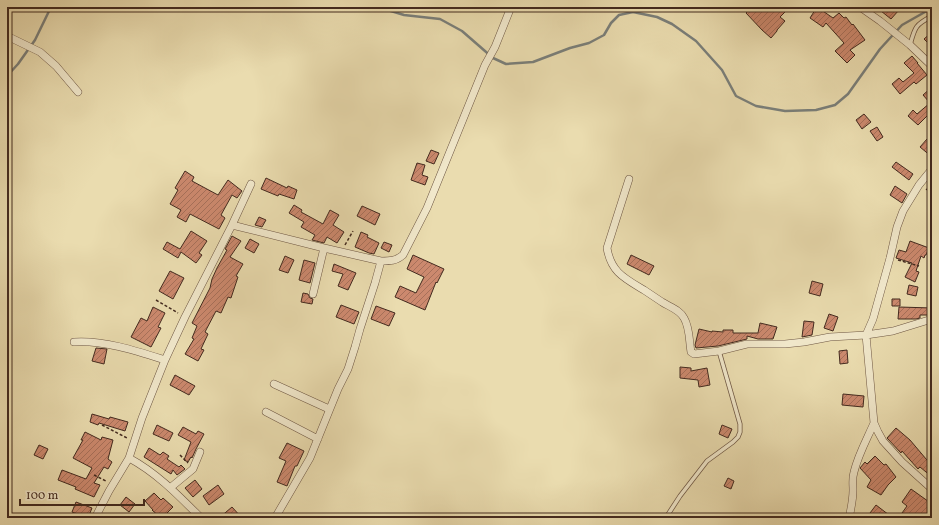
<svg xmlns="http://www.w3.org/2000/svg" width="939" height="525" viewBox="0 0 939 525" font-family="Vollkorn,serif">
  <defs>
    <pattern id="building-hatch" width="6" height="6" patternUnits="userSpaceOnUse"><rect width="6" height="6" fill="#cc896e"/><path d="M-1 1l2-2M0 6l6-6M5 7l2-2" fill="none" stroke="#a7705a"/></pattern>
  </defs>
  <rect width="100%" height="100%" fill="#eadcaf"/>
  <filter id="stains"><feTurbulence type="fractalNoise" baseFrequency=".005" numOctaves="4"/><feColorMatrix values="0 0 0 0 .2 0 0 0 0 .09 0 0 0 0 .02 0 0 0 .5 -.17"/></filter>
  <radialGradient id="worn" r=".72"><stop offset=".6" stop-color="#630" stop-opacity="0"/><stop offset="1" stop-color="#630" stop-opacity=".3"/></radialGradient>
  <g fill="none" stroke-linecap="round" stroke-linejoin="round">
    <path stroke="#7a7f7a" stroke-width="2.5" d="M378 7 404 15 440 19 462 31 493 58 506 64 533 62 570 48 589 43 604 35 611 23 619 15 633 12 657 17 672 24 696 41 722 70 736 96 756 106 785 111 816 110 835 105 848 94 880 49 902 25 932 8
      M7 76 18 64 35 40 51 7"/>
  </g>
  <path fill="url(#building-hatch)" stroke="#432a1f" d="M752 7H790L780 17 785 21 777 30V31L771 38 762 30 746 13Z
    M817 7 833 18 839 13 844 18 846 17 852 25 853 24 865 40 850 50 855 55 847 63 835 51 844 43 826 23 823 27 810 18Z
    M876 7H895L899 10 891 19Z
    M932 32V47L924 39Z
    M912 56 918 63H917L927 75 916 84 914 82 900 94 892 84 899 78 903 82 914 73 904 63Z
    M932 87V117L929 114 918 125 908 116 913 110 917 114 930 103 923 95Z
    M864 114 871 122 862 129 856 120Z
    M877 127 883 137 877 141 870 131Z
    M927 139 932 143V157L920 147Z
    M431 150 439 153 434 164 426 161Z
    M896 162 913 174 909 180 892 167Z
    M417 163 425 165 422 175 428 177 425 185 411 180Z
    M185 171 194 177 192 181 218 195 228 180 242 191 237 198 232 195 221 215 225 218 219 229 190 214 186 222 177 217 181 210 170 204 178 190 175 188Z
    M266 178 287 188 288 186 297 190 294 199 279 194 278 196 261 189Z
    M895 186 907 194 902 203 890 195Z
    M294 205 302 210 301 212 323 224 330 210 339 215 333 225 344 232 337 243 327 237 324 243 312 240 315 235 301 227 304 222 289 213Z
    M362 206 380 214 375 225 357 216Z
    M259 217 266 220 262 227 255 225Z
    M191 231 207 241 199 253 202 255 196 263 181 252 178 258 163 249 167 242 180 249Z
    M361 232 368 235 367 237 379 243 374 254 369 253 355 247Z
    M232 236 241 241 230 257 243 264 236 276 238 277 231 298 228 297 221 313 216 311 205 332 208 334 201 349 204 350 198 361 185 354 194 339 192 338 197 326 192 323 210 288 212 279 217 268 227 250 225 249Z
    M250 239 259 244 254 253 245 248Z
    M910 241 929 248 926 255H925L924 258 921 256 916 271 919 272 915 282 905 277 912 263 896 258 899 250 906 252Z
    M384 242 392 245 389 252 381 248Z
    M413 255 444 269 437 283 436 282 425 310 395 297 400 286 416 293 424 277 407 269Z
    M631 255 654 266 649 275 627 264Z
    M285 256 294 260 288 273 279 270Z
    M304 260 315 263 310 283 299 280Z
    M334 264 356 273 348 290 338 286 343 274 332 271Z
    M170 271 184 278 173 299 159 291Z
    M812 281 823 284 820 296 809 293Z
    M909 285 918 287 916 296 907 294Z
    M303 293 308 294 310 298 313 299 312 304 301 302Z
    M892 299H900V306H892Z
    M341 305 359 312 354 324 336 317Z
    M376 306 395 313 389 326 371 319Z
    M153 307 165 313 158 327 161 328 151 347 131 337 141 318 147 321Z
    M899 307 932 308V314L927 315H920V318L916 319H898Z
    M829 314 838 317 833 331 824 328Z
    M804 321 814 322 812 335 802 337Z
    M760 323 777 327 773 339H758L747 336V339L718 346 696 348 695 345 699 329 712 332V331L723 332V330H733V333H758Z
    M96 348 107 349 104 364 92 361Z
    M847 350 848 363 840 364 839 351Z
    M680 367 691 368V371L707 368 710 385 699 387 698 380 680 378Z
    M175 375 195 386 189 395 170 385Z
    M843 394 864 396 863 407 842 405Z
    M92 414 109 419 110 417 128 422 125 431 99 423 98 425 90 422Z
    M157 425 173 433 169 441 153 434Z
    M722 425 732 429 728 438 719 434Z
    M183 427 196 434 198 431 204 434 196 449 192 458 191 457 188 462 184 460 191 442 178 435Z
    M896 428 910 440 932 466V477L920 467 918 469 902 451 901 453 887 438Z
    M85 432 101 440 102 437 113 440 108 459 112 462 108 469 104 467 94 483 100 485 94 497 75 489 76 487 58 480 62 470 86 479 92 468 73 458 83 440H81Z
    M287 443 304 451 297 466H295L287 486 277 482 286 461 279 458Z
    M39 445 48 449 43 459 34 455Z
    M149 448 160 455 163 452 169 456 167 459 179 467 181 465 185 469 177 475 173 470 171 474 144 457Z
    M875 456 884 465 886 464 896 477 888 485 881 495 867 487 871 480 860 468 865 462 867 464Z
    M728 478 734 481 731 489 724 486Z
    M195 480 202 489 193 497 185 488Z
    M218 485 224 494 209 505 203 496Z
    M911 489 932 504V510L926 518H923L918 514 915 518H909L902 513 907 506 902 502Z
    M154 493 161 500 163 498 173 507 162 518H161L152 510H153L145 501Z
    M126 497 135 504 129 512 120 505Z
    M76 502 92 508 88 518 72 512Z
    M876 505 893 518H876L870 513Z
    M232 507 242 518H219Z"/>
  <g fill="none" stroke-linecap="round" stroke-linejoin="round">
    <g stroke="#6d5643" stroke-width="5">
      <path id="lane" d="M910 45C915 27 915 25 932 16
        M667 516 680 496 707 461 733 442 738 437 740 432V424L719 351"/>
    </g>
    <g stroke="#6d5643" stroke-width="8">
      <path id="street" d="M860 7 880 21 910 45 932 66
        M7 36 40 52 56 66 78 92
        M932 169 919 185 903 211 897 227 890 258 873 319 866 335 874 423 878 432 883 441 902 462 932 489
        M629 179 607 248C611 272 624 278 644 290 650 294 656 298 662 302 670 307 680 310 684 318 690 328 689 341 691 352L694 354 719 351 747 344H785L804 342 830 337 866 335 893 331 932 319
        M232 225 324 248 381 261
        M313 294 324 248
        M74 342C104 340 137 351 165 360
        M274 384 329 409
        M266 412 318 439
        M129 458C157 473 179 496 201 518
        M170 488 193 469 200 452
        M95 518 109 491 129 458 142 418 165 360 185 317 232 225 251 184
        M275 518 310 458 338 389 348 369 355 347 360 329 375 283 381 261C390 261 396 261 403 255L427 208 485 65 495 47 511 7
        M849 518C851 509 853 500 853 490 853 484 852 478 854 472 858 455 867 439 874 423"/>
    </g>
    <path stroke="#432a1f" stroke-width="1.5" stroke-dasharray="3 2" stroke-linecap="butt" d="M926 189 932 193
      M345 245 353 231
      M898 260 919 266
      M156 300 178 313
      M102 425 127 438
      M180 455 188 463
      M94 475 106 481"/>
    <use href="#lane" stroke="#f1e8cb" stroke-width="3.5"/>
    <use href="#street" stroke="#f1e8cb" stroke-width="7"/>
  </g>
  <rect width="939" height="525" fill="none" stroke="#eadcaf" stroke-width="24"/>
  <rect x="8" y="8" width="923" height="509" fill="none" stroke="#432a1f" stroke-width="2"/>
  <rect x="12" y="12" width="915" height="501" fill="none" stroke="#432a1f"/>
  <path d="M20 499v6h124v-6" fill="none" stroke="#432a1f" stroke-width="2"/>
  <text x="26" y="499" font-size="12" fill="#432a1f" stroke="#f1e8cb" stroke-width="3" paint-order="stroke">100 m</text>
  <rect width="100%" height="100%" filter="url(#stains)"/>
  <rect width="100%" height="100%" fill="url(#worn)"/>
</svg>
